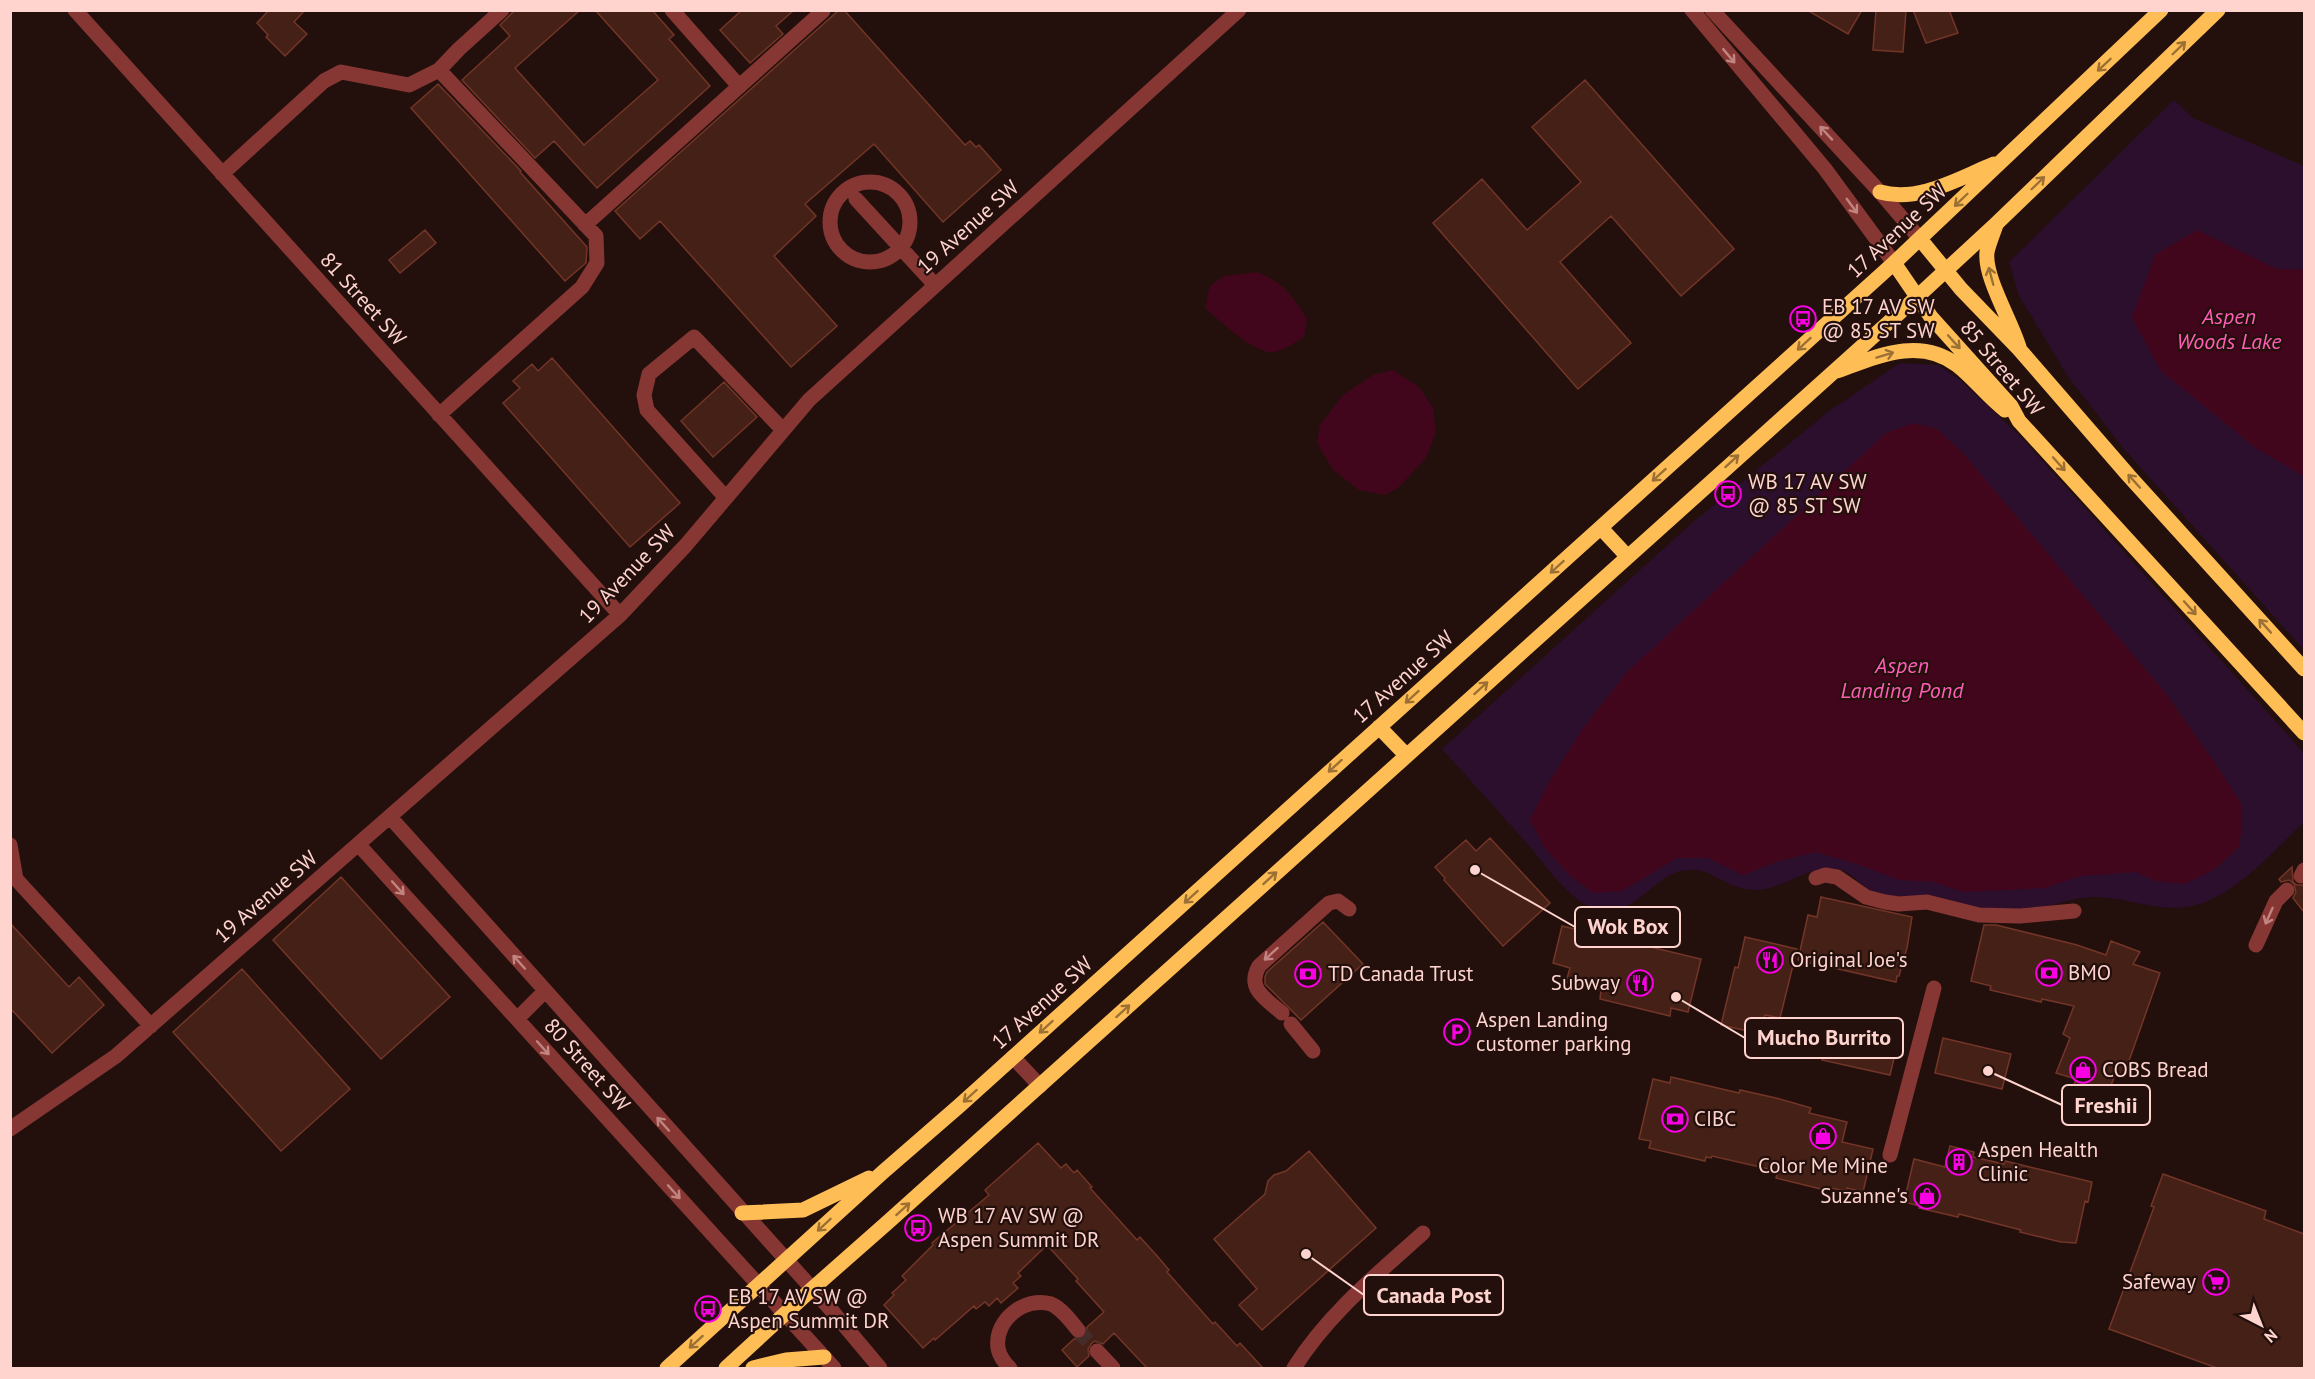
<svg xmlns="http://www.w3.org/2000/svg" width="2315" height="1379" viewBox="0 0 2315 1379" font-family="'PT Sans',sans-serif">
  <rect width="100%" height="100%" fill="#23100c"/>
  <path fill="#2c0e2d" d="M2174 100 2193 118 2304 166V650L2123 448 2069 378 2019 296 2009 262Z
    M1900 363 1938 365 1960 380 2022 438 2304 753V822C2277 848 2243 886 2208 901 2168 918 2136 898 2095 897 2070 897 2047 909 2022 910 2007 911 1987 910 1972 907 1959 903 1947 898 1934 896 1923 895 1914 898 1904 898 1896 898 1887 895 1879 894 1862 890 1855 872 1837 869 1807 865 1785 889 1756 890 1728 890 1717 872 1695 870 1654 865 1639 923 1593 908 1570 901 1545 864 1529 846 1500 813 1471 781 1442 749L1692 523 1829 411Z"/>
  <path fill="#42061c" d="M2197 230 2277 269 2304 270V476L2257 449 2161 371 2132 318 2155 255Z
    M1257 272C1285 284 1291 294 1307 319L1304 337C1294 343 1281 353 1269 352 1249 349 1220 321 1205 308L1210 286 1224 276Z
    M1393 370 1419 387 1433 408 1436 432 1426 458 1399 487 1385 495 1359 490 1333 470 1317 443 1320 425 1343 395 1373 375Z
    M1914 423 1937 429 1963 453 2167 695 2215 763 2241 803 2242 825 2239 847 2215 869 2185 884 2155 881 2136 872 2080 876 2046 888 1963 892 1934 882 1899 880 1860 865 1815 852 1776 862 1743 875 1708 858H1677L1622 891 1594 893 1570 876 1544 847 1530 820 1550 780 1584 727 1627 672 1886 433Z"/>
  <path fill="#452016" stroke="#733527" stroke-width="1.5" d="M269 10H305L294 22 307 34 285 56 266 37 268 35 257 23Z
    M515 10H580L515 68 584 145 658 80 595 10H652L674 35 669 39 710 86 597 188 554 141 535 158 462 80 510 36 500 25Z
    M742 10H794L776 26 783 34 750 63 720 30Z
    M839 10H844L965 145 970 141 976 147 979 145 1001 170 943 222 874 144 805 204 816 216 774 256 837 326 791 367 660 221 640 239 615 211Z
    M1807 10H1862L1848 34Z
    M1876 10H1906L1903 52 1873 50Z
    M1913 10H1949L1958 33 1926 43Z
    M1585 80 1734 249 1681 296 1611 216 1560 262 1631 343 1578 389 1433 223 1482 179 1527 230 1581 182 1532 127Z
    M438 84 521 171 520 172 587 247 586 263 565 281 411 108Z
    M425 230 436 243 400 273 389 260Z
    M552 358 680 503 630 547 503 403 520 388 513 381 532 364 538 371Z
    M724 382 757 417 713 457 681 421Z
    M1490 838 1550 903 1503 946 1444 880 1445 878 1435 867 1466 840 1476 851Z
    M2292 867 2293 882 2297 885H2304V912L2293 898 2296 892 2294 884 2289 880 2281 882 2279 879Z
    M341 877 450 997 381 1059 273 940Z
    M1821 897 1912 917 1907 948 1899 976H1897L1896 982 1798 960 1808 915 1817 917Z
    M1323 922 1363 964 1301 1020 1265 984V977L1267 972Z
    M10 923 69 987 79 977 104 1005 52 1053 10 1008Z
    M1984 925H1996L2077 945 2106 955 2111 941 2140 952 2133 964 2160 973 2124 1075 2116 1072 2104 1105 2071 1093 2076 1079 2056 1073 2070 1038 2063 1034 2074 1006 2042 999 2041 1002 1990 990 1991 986 1971 981Z
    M1562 926 1701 959 1688 1012 1671 1008 1670 1016 1600 999 1601 990 1566 982 1570 968 1553 963Z
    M1745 937 1797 949 1780 1018 1765 1015 1761 1034 1721 1025 1735 967 1738 968Z
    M242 969 350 1089 281 1151 173 1032Z
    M1831 1024 1898 1041 1890 1075 1822 1060Z
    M1943 1038 2011 1054 2002 1089 1935 1073Z
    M1671 1077 1739 1093 1740 1090 1776 1098 1811 1108 1809 1113 1847 1122 1842 1142 1873 1149 1863 1192 1847 1188 1846 1191 1825 1187V1190L1776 1178 1777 1174 1772 1173 1773 1170 1712 1156 1711 1158 1706 1157 1705 1161 1649 1148 1651 1141 1639 1139 1653 1079 1670 1083Z
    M1038 1143 1061 1168 1066 1164 1074 1173 1077 1170 1092 1187 1090 1188 1137 1240 1140 1237 1158 1257 1169 1270 1167 1272 1213 1324 1215 1322 1237 1346 1240 1343 1263 1368H1147L1114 1333 1103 1344 1095 1341 1091 1344 1088 1349 1089 1356 1077 1367 1062 1350 1074 1339 1084 1337 1087 1333V1327L1104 1312 1076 1281 1078 1279 1047 1245 1018 1273 1021 1276 1013 1283 1018 1288 1001 1303 997 1298 989 1306 985 1302 976 1309 974 1306 935 1340 934 1338 923 1348 884 1305 894 1295 892 1293 906 1280 902 1276 933 1245 932 1243 989 1195 985 1190Z
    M1950 1146 1974 1152 1973 1157 2004 1164 2005 1161 2092 1182 2088 1202 2085 1201 2076 1243 2061 1242 2020 1232 2021 1230 1959 1214 1958 1217 1919 1208 1920 1206 1904 1202 1914 1159 1945 1167Z
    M1309 1151 1376 1228 1262 1330 1239 1305 1257 1289 1214 1239 1265 1194 1268 1181 1274 1175 1286 1171Z
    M2163 1174 2266 1211 2264 1219 2304 1234V1368H2217L2109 1329 2154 1207 2151 1206Z"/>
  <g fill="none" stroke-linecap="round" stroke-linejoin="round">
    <path stroke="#442d29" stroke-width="15" stroke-dasharray="15 8" stroke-linecap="butt" d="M1078 1330 1097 1351"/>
    <path stroke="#863633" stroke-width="15" d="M75 10 620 615
      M672 10 738 85
      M1692 10 1825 169 1894 263
      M1712 10 1880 192 1920 239
      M439 70 459 49 502 10
      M222 174 324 81 341 72 409 85 439 70 596 236 597 263 582 287 439 415
      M830 222a40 40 0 1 1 80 0a40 40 0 1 1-80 0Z
      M856 199 935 285
      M585 225 823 11
      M726 498 647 410 644 395 649 374 694 337 783 430
      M390 817 833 1312 880 1368
      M358 844 834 1368
      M10 845 16 879 151 1026
      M2301 876 2304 870
      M1816 878 1825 875 1837 877 1866 897 1885 902 1899 904 1927 902 1979 915 2020 916 2074 911
      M2256 945 2276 901 2287 890
      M1282 1013C1266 999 1246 989 1259 966L1329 903 1338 901 1349 909
      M517 1019 545 991
      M1291 1024 1313 1051
      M1013 1057 1040 1086
      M10 1129 116 1056 620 615 686 545 809 400 1239 10
      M1890 1155 1934 988
      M1097 1351 1113 1368
      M1010 1368C1005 1364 999 1355 998 1348 994 1320 1025 1296 1051 1304 1061 1308 1071 1321 1078 1330
      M1294 1368C1327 1315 1376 1275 1423 1233"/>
    <path stroke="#ffbe55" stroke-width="15" d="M1880 192C1919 203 1959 178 1994 164
      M1996 225C1993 234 1989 243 1987 252 1984 277 2011 320 2019 347
      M1920 239 1961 289 2019 349 2129 476 2304 669
      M1894 263 1931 317 2011 406 2019 421 2304 733
      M1837 371C1876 357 1919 336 1957 365 1974 378 1987 396 2005 410
      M1601 528 1627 556
      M1379 727 1406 755
      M742 1213 803 1210 869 1178
      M667 1368 883 1172 959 1106 1894 263 2161 10
      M726 1368 812 1289 888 1222 1917 297 1996 224 2218 10
      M753 1368 786 1360 824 1357"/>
  </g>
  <defs><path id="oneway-shaft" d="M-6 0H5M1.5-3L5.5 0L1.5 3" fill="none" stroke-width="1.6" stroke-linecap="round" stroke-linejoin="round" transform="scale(1.5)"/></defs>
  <g stroke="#9c7034">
    <use href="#oneway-shaft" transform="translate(2179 48) rotate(-44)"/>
    <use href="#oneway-shaft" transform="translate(2104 65) rotate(137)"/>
    <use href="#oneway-shaft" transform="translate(2038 183) rotate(-44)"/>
    <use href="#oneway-shaft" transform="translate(1961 200) rotate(136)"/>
    <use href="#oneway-shaft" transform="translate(1991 276) rotate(-105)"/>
    <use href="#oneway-shaft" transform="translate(1954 342) rotate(48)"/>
    <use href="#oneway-shaft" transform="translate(1804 344) rotate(138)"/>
    <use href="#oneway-shaft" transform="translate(1885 355) rotate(-17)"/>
    <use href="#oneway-shaft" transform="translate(1732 461) rotate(-42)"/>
    <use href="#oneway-shaft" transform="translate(2059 464) rotate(48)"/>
    <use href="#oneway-shaft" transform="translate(1659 475) rotate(138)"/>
    <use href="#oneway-shaft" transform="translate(2134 481) rotate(-132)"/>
    <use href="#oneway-shaft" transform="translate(1557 567) rotate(138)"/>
    <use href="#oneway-shaft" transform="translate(2190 608) rotate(48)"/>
    <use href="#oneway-shaft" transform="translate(2265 626) rotate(-132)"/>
    <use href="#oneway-shaft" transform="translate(1481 688) rotate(-42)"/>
    <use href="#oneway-shaft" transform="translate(1412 697) rotate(138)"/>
    <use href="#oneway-shaft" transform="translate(1335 766) rotate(138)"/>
    <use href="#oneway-shaft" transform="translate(1270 878) rotate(-42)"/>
    <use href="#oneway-shaft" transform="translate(1191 897) rotate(138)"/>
    <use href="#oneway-shaft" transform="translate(1123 1011) rotate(-42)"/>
    <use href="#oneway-shaft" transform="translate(1046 1027) rotate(138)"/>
    <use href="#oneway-shaft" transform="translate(970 1096) rotate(138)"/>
    <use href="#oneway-shaft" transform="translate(903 1209) rotate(-42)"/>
    <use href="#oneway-shaft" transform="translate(824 1225) rotate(137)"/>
    <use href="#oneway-shaft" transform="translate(696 1342) rotate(138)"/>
  </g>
  <g stroke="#c28480">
    <use href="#oneway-shaft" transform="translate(1729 56) rotate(50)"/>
    <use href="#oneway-shaft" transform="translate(1826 133) rotate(-133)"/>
    <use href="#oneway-shaft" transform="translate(1852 206) rotate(54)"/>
    <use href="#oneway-shaft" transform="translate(398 888) rotate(48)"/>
    <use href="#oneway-shaft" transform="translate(2269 916) rotate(114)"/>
    <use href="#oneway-shaft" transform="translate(1271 954) rotate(138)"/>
    <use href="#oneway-shaft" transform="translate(519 962) rotate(-132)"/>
    <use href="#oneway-shaft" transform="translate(543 1048) rotate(48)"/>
    <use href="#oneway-shaft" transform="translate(663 1124) rotate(-132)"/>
    <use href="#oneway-shaft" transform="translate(674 1192) rotate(48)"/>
  </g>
  <defs>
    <g id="bus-ring" transform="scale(1.35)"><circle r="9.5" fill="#23100c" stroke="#f900e2" stroke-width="1.5"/><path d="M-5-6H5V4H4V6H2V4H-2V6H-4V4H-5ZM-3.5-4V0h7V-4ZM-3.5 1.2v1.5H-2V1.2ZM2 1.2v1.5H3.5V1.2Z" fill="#f900e2"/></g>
    <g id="restaurant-ring" transform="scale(1.35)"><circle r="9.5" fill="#23100c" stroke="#f900e2" stroke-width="1.5"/><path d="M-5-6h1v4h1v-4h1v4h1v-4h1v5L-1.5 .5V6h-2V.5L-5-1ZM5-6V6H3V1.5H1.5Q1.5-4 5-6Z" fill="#f900e2"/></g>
    <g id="bank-ring" transform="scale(1.35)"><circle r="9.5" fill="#23100c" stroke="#f900e2" stroke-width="1.5"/><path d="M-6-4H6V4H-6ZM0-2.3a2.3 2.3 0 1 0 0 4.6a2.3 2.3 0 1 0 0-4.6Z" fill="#f900e2"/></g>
    <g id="parking-ring" transform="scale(1.35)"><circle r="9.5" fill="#23100c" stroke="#f900e2" stroke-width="1.5"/><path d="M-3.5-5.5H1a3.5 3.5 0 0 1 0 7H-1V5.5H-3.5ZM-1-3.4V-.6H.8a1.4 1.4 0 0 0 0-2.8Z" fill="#f900e2"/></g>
    <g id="shop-ring" transform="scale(1.35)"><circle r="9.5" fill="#23100c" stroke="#f900e2" stroke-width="1.5"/><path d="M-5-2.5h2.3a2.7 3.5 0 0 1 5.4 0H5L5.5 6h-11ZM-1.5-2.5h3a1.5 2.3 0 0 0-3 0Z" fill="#f900e2"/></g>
    <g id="building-ring" transform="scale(1.35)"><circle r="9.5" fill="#23100c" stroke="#f900e2" stroke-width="1.5"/><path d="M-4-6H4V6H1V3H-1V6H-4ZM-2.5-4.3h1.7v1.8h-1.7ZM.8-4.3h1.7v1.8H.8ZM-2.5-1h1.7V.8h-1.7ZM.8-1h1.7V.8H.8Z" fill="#f900e2"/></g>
    <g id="supermarket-ring" transform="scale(1.35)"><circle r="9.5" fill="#23100c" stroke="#f900e2" stroke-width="1.5"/><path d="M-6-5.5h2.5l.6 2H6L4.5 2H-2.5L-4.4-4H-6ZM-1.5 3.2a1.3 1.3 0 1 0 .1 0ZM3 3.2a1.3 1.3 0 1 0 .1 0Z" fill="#f900e2"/></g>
  </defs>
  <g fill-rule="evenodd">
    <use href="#bus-ring" x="1803" y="319"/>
    <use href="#bus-ring" x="1728" y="494"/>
    <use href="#restaurant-ring" x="1770" y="960"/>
    <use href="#bank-ring" x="2049" y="973"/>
    <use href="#bank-ring" x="1308" y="974"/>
    <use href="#restaurant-ring" x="1640" y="983"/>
    <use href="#parking-ring" x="1457" y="1032"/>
    <use href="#shop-ring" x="2083" y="1070"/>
    <use href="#bank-ring" x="1675" y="1119"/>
    <use href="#shop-ring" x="1823" y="1136"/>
    <use href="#building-ring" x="1959" y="1162"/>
    <use href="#shop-ring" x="1927" y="1196"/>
    <use href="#bus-ring" x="918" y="1228"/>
    <use href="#supermarket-ring" x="2216" y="1282"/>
    <use href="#bus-ring" x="708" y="1309"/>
  </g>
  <g text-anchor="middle" stroke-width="4.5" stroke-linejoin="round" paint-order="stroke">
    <g font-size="21" fill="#ffd3ce" stroke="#23100c">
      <text transform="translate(968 227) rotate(-42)" y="7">19 Avenue SW</text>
      <text transform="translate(1897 231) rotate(-43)" y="7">17 Avenue SW</text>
      <text transform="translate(363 299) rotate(48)" y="7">81 Street SW</text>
      <text transform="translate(2002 368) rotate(50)" y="7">85 Street SW</text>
      <text transform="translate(627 574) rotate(-46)" y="7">19 Avenue SW</text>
      <text transform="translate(1403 677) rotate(-42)" y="7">17 Avenue SW</text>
      <text transform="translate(266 897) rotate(-41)" y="7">19 Avenue SW</text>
      <text transform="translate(1042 1003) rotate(-42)" y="7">17 Avenue SW</text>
      <text transform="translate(587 1065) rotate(48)" y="7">80 Street SW</text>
    </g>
    <g font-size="21" fill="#ffd3ce" stroke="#23100c" text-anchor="start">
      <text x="1822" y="314">EB 17 AV SW<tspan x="1822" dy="24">@ 85 ST SW</tspan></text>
      <text x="1748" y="489">WB 17 AV SW<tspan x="1748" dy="24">@ 85 ST SW</tspan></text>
      <text x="1790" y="967">Original Joe's</text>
      <text x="2068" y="980">BMO</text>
      <text x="1328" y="981">TD Canada Trust</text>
      <text x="1620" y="990" text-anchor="end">Subway</text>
      <text x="1476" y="1027">Aspen Landing<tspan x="1476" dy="24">customer parking</tspan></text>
      <text x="2102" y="1077">COBS Bread</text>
      <text x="1694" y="1126">CIBC</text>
      <text x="1978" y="1157">Aspen Health<tspan x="1978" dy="24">Clinic</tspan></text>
      <text x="1823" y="1173" text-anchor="middle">Color Me Mine</text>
      <text x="1908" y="1203" text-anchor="end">Suzanne's</text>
      <text x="938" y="1223">WB 17 AV SW @<tspan x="938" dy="24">Aspen Summit DR</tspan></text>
      <text x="2196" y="1289" text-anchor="end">Safeway</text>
      <text x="728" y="1304">EB 17 AV SW @<tspan x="728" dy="24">Aspen Summit DR</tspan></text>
    </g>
    <g font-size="22" font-style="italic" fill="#ff5cb5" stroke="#23100c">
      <text x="2229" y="324">Aspen<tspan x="2229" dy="25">Woods Lake</tspan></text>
      <text x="1902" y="673">Aspen<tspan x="1902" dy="25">Landing Pond</tspan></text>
    </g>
  </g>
  <path fill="none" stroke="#ffd3ce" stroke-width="2" d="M1475 870L1575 927M1676 997L1745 1038M1988 1071L2062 1105M1306 1254L1364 1295"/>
  <g fill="#ffd3ce" stroke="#23100c" stroke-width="2">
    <circle cx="1475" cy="870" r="6"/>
    <circle cx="1676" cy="997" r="6"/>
    <circle cx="1988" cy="1071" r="6"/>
    <circle cx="1306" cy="1254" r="6"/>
  </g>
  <g fill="#23100c" stroke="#ffd3ce" stroke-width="2">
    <rect x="1575" y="907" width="105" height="40" rx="6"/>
    <rect x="1745" y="1018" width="158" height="40" rx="6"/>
    <rect x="2062" y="1085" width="88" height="40" rx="6"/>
    <rect x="1364" y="1275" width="139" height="40" rx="6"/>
  </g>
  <g font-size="22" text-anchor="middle" font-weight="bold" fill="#ffd3ce">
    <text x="1628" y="934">Wok Box</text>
    <text x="1824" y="1045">Mucho Burrito</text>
    <text x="2106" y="1113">Freshii</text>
    <text x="1434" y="1303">Canada Post</text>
  </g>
  <rect width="2315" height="1379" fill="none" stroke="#ffd3ce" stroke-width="24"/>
  <g transform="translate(2261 1325) rotate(138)" stroke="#23100c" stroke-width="4.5" paint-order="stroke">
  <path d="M0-4.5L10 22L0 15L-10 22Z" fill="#ffd3ce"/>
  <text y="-9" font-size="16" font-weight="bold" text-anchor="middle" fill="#ffd3ce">N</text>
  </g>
</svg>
